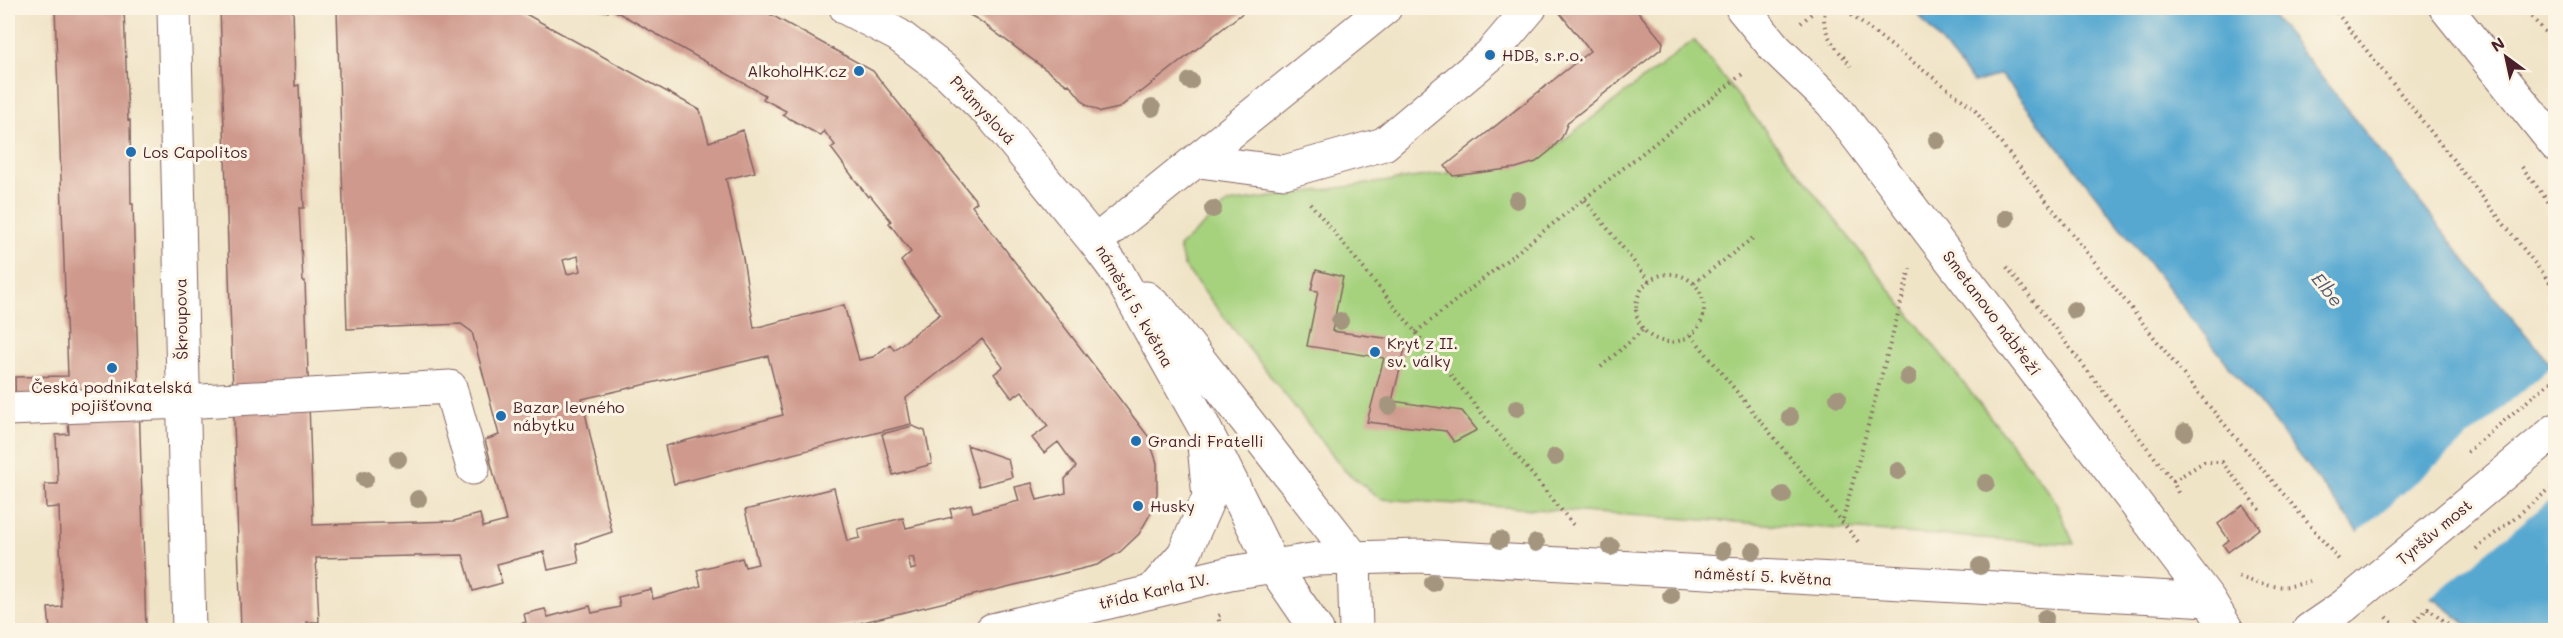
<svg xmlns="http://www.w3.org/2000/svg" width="2563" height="638" viewBox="0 0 2563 638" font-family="Mali,sans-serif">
  <rect width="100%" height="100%" fill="#fcf5e5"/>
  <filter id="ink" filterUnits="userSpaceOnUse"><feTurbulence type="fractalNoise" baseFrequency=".0167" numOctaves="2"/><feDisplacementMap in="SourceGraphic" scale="12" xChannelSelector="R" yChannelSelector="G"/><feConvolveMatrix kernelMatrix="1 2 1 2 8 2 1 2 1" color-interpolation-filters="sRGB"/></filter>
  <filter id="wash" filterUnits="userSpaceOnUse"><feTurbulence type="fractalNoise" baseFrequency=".008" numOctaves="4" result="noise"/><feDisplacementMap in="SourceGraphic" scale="24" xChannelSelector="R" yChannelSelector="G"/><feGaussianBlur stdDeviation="1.35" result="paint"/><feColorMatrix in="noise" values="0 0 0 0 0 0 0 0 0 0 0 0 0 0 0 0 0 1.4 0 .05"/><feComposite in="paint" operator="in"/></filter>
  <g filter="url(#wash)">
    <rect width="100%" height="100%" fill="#f0e4c7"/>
    <path fill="#a6d27e" stroke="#787854" stroke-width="1.5" d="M1694 40 2053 497 2074 544 1381 499 1345 471 1184 266 1179 247 1228 203 1536 161Z"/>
    <path fill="#56a8d1" stroke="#50647e" stroke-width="1.5" d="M1913 8H2267L2496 299 2555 369V630H2474L2437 601 2398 582 2001 74 1974 83Z"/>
    <path fill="#f0e4c7" d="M2555 363V496L2428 600 2396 584 2357 533Z"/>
    <g id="blocks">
      <path fill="#cf9a8d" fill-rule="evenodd" d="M55 8H124L128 121 130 120 131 204H133L146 630H50L48 608 62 607 59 507 46 508 45 484H58L56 435 69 434 68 420 16 423 15 377 68 376Z
        M220 8H293L295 86 299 85 304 208H299L303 281H305L313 525 454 521 480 514 483 527 506 521 485 440 499 435 472 332 461 324 347 329 337 10 374 11 378 8H515L700 110 709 142 743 130 755 172 726 179 743 258 754 328 844 305 859 360 873 357 890 344 894 350 940 314 901 261 911 252 889 223 891 221 870 195 868 197 831 148 835 145 824 131 821 136 783 115 786 111 763 99 765 95 610 8 608 12 599 8H759L873 71 977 202 972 206 1148 436 1157 463V494L1152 511 1139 534 1120 552 1097 565 831 630H497L526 622 524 614 545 609 548 617 590 606 592 613 620 607 618 597 651 589 653 599 701 586 697 570 742 558 745 567 758 564 745 510 834 488 847 541 860 538 858 529 903 518 906 528 952 517 950 509 971 504 973 512 1019 501 1015 487 1032 483 1037 500 1066 493 1065 479 1076 467 1058 442 1044 453 1032 438 1048 426 1022 391 1012 398 994 374 1003 367 982 339 906 398 911 424 674 484 665 446 783 415 768 356 582 399 612 532 576 544 579 563 548 570 544 552 497 564 502 583 473 591 463 555 316 558 319 622H307L308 630H241ZM578 256 581 271 567 274 563 260ZM913 557 916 568 911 570 908 558Z
        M957 8H1249L1140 93 1139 92 1119 108 1101 112 1086 105 1069 84 1067 85 977 19Z
        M1559 8H1635L1663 42 1662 48 1568 122 1562 137 1551 150 1536 162 1516 168 1453 176 1445 166 1590 51 1559 12Z
        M1316 270 1343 277 1332 331 1407 341 1392 401 1462 411 1477 430 1454 442 1446 431 1367 422 1384 358 1307 346 1318 291 1311 290Z
        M912 426 925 431 932 464 893 475 882 434Z
        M967 445 1008 459 1012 477 979 486Z
        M2243 505 2260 528 2228 552 2223 545 2229 540 2218 524Z"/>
    </g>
  </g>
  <g filter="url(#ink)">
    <use href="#blocks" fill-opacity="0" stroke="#846462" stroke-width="1.5"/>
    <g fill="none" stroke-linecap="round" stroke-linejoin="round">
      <g stroke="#846462" stroke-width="35">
        <path id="minor" d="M174 8 189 630
          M846 8 898 35 948 73 994 118 1095 242 1118 273 1203 425 1273 566 1317 630
          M1742 8 1775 48 1832 103 2209 600 2227 630
          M2446 8 2556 145
          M1199 161 1284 172 1384 144 1490 55 1530 8
          M1095 242 1385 8
          M1146 298 1161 311 1354 558 1356 630
          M8 409 183 402 450 387 473 468
          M2491 484 2556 430
          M1153 590 1184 554 1209 497 1204 445
          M992 630 1230 573 1318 559 1419 556 2209 600
          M2309 630 2344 606"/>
      </g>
      <path stroke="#846462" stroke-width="4" stroke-dasharray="1.5 4.5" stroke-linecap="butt" d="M1826 8C1818 32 1837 48 1851 66
        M1842 8 1973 108 2198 393 2340 561
        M2333 8 2556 290
        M2524 8 2556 45
        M1801 23 1818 8
        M2522 167 2556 212
        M1585 200 1649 281
        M1310 203 1575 527
        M2007 267 2173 481 2179 495
        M1636 308a34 34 0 1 1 68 0a34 34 0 1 1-68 0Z
        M1694 283 1753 238
        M1416 332 1745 72
        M1691 335 1860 544
        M1601 367 1644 329
        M2173 481 2204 462H2222L2260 510
        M1843 519 1910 269
        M2239 577C2267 586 2282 591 2310 581
        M1220 615 1218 616 1221 630
        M2387 617 2399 630
        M2407 630 2428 608 2455 630"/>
      <use href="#minor" stroke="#fff" stroke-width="33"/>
      <g stroke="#846462" stroke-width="35" stroke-linecap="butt">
        <path id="minor-bridge" d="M2344 606 2491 484"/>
      </g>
      <path stroke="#846462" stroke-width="4" stroke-dasharray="1.5 4.5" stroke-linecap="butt" d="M2467 452 2556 377
        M2476 549 2556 484"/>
      <use href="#minor-bridge" stroke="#fff" stroke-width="33"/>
    </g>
    <g fill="#a4957f">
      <circle cx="1190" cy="81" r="9"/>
      <circle cx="1152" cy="108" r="9"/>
      <circle cx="1937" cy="140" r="9"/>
      <circle cx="1517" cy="200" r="9"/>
      <circle cx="1213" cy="209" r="9"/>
      <circle cx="2006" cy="218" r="9"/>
      <circle cx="2074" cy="310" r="9"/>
      <circle cx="1340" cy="321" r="9"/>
      <circle cx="1908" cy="377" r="9"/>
      <circle cx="1838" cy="398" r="9"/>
      <circle cx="1389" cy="406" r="9"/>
      <circle cx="1517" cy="408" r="9"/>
      <circle cx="1790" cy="417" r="9"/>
      <circle cx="2185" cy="432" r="9"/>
      <circle cx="1555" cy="457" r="9"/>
      <circle cx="398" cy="459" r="9"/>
      <circle cx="1898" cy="471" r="9"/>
      <circle cx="365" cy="479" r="9"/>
      <circle cx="1986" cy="483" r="9"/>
      <circle cx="1783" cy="495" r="9"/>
      <circle cx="418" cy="499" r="9"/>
      <circle cx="1500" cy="540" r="9"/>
      <circle cx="1536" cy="543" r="9"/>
      <circle cx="1611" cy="547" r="9"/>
      <circle cx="1723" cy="551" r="9"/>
      <circle cx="1753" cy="551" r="9"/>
      <circle cx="1980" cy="566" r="9"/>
      <circle cx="1433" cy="583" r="9"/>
      <circle cx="1671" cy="596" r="9"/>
      <circle cx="2045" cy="618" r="9"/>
    </g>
  </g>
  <g fill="#1f6fb2" stroke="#fcf5e5" stroke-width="2">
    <circle cx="1490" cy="55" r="6"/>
    <circle cx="859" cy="71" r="6"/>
    <circle cx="131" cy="152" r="6"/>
    <circle cx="1375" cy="352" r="6"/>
    <circle cx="112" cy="368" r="6"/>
    <circle cx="501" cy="416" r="6"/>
    <circle cx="1136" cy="441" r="6"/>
    <circle cx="1138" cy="506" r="6"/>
  </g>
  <g text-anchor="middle" stroke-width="6" stroke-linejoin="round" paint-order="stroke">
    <g font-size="16" fill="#4a1f2b" stroke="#fcf5e5" text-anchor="start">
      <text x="1502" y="61">HDB, s.r.o.</text>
      <text x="847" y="77" text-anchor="end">AlkoholHK.cz</text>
      <text x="143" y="158">Los Capolitos</text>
      <text x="1387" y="349">Kryt z II.<tspan x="1387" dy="18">sv. války</tspan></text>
      <text x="112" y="393" text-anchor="middle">Česká podnikatelská<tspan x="112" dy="18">pojišťovna</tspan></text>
      <text x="513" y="413">Bazar levného<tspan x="513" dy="18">nábytku</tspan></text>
      <text x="1148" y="447">Grandi Fratelli</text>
      <text x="1150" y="512">Husky</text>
    </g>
    <g font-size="16" fill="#4a1f2b" stroke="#fcf5e5">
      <text transform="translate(983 110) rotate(47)" y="6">Průmyslová</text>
      <text transform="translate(1135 306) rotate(60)" y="6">náměstí 5. května</text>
      <text transform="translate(1992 313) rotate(53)" y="6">Smetanovo nábřeží</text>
      <text transform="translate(181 319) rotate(-91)" y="6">Škroupova</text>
      <text transform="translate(2434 532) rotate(-40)" y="6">Tyršův most</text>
      <text transform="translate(1763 576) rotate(3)" y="6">náměstí 5. května</text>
      <text transform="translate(1154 591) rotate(-13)" y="6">třída Karla IV.</text>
    </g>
    <g font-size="18" font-style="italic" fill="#4f566d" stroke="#fcf5e5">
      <text transform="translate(2327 290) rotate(51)" y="6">Elbe</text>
    </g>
  </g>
  <rect width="2563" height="638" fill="none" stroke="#fcf5e5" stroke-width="30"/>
  <g transform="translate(2506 57) rotate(327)" stroke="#fcf5e5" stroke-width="4.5" paint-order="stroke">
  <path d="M0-4.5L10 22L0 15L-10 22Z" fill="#4a1f2b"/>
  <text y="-9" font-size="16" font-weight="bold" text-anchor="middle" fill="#4a1f2b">N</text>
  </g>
</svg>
